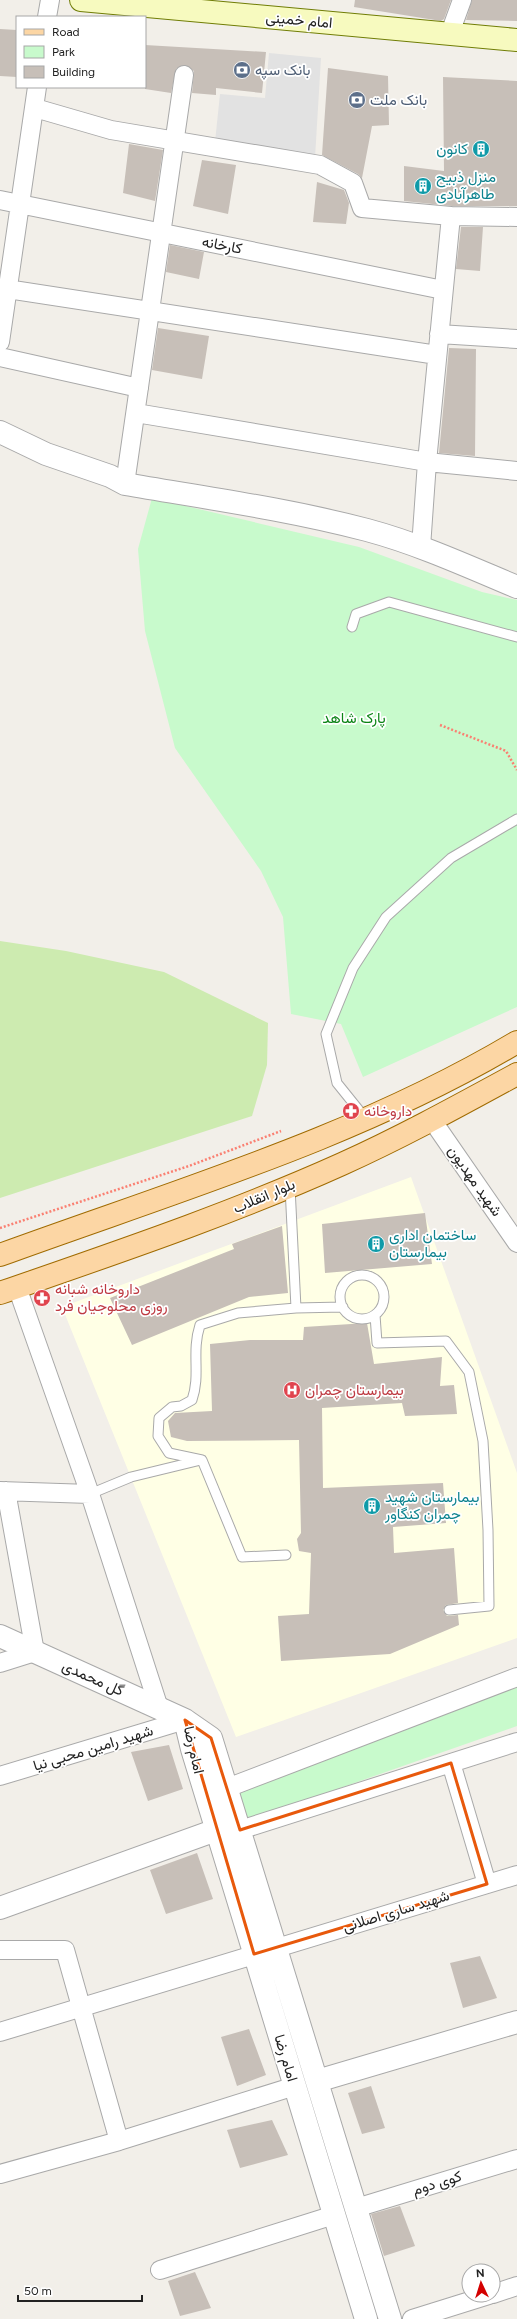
<svg xmlns="http://www.w3.org/2000/svg" width="517" height="2319" viewBox="0 0 517 2319" font-family="Figtree,Vazirmatn,sans-serif">
  <rect width="100%" height="100%" fill="#f2efe9"/>
  <path fill="#ffffe5" d="M411 1177 517 1473V1638L236 1737 62 1307Z"/>
  <path fill="#cdebb0" d="M0 941 66 951 164 972 268 1023 267 1065 252 1116 0 1198Z"/>
  <path fill="#c8facc" d="M152 498 359 547 482 592 517 600V1007L363 1077 341 1024 291 1014 283 917 261 871 175 748 145 631 138 549Z
    M517 1677V1726L246 1821 235 1791Z"/>
  <path fill="#e2e2e2" d="M269 53 321 58 315 158 215 142 220 94 265 98Z"/>
  <path fill="#c7bfb8" d="M355 0H451L444 19 441 21 354 7Z
    M472 0H517V21L466 20Z
    M0 29 17 30V77L0 76Z
    M145 45 266 52 262 93 216 88V95L192 93 194 71 185 65 176 69 171 93 145 89Z
    M328 68 388 76 389 125 372 126 362 178 358 174 322 155Z
    M443 77 517 81V206H452L404 201V166L444 171Z
    M129 144 163 150 155 201 123 193Z
    M202 160 236 165 228 214 193 206Z
    M317 182 344 190 349 203 346 224 313 222Z
    M461 227H483L480 271 456 269Z
    M170 245 204 252 199 279 166 272Z
    M158 328 209 336 202 379 152 370Z
    M449 348 476 349 475 456 439 453Z
    M425 1213 432 1264 325 1273 322 1224Z
    M282 1226 288 1293 249 1297 132 1345 110 1298 234 1249 232 1244Z
    M367 1323 374 1364 442 1357 440 1386 454 1385 457 1414 405 1416 402 1403 322 1408 323 1488 443 1483 446 1523 393 1527 394 1553 454 1548 458 1603 446 1605 443 1610 447 1616 458 1615 459 1625 390 1654 281 1661 278 1616 309 1614 311 1553 299 1551 297 1539 301 1533 299 1440 187 1441 171 1437 168 1421 175 1413 212 1411 210 1344 250 1340H303L304 1327Z
    M169 1745 183 1789 148 1801 131 1752Z
    M197 1853 213 1899 166 1914 150 1870Z
    M480 1956 497 1998 463 2008 450 1963Z
    M249 2029 266 2075 237 2086 221 2037Z
    M371 2086 385 2128 362 2134 348 2093Z
    M272 2120 288 2155 240 2168 227 2130Z
    M400 2206 415 2246 384 2256 371 2214Z
    M195 2272 211 2308 180 2316 168 2281Z"/>
  <g fill="none" stroke-linecap="round" stroke-linejoin="round">
    <g stroke="#a9a9a9" stroke-width="11">
      <path id="service" d="M352 627 356 614 389 602 517 637
        M366 1119 337 1083 326 1034 353 968 386 917 451 858 517 819
        M290 1187 296 1308
        M340 1297a22 22 0 1 1 44 0a22 22 0 1 1-44 0Z
        M375 1315 377 1343 446 1341 469 1372 483 1441 488 1530 489 1606 449 1610
        M90 1494 131 1477 201 1460
        M286 1555 242 1557 202 1460 169 1453 158 1436 159 1418 172 1407 181 1406 192 1400C201 1374 191 1353 200 1325L238 1313 296 1308 343 1307"/>
    </g>
    <g stroke="#a9a9a9" stroke-width="20">
      <path id="minor" d="M47 17 50 0
        M450 33 462 0
        M35 108 111 130 320 165 353 183 362 208 451 216 517 217
        M0 200 443 290
        M0 288 437 355
        M439 334 517 339
        M0 342 37 87
        M0 357 139 388
        M136 413 427 462 517 471
        M125 484 184 75
        M421 547 427 462 451 216
        M432 1120 517 1243
        M17 1287 90 1494 159 1708
        M0 1491 90 1494
        M0 1663 35 1652 6 1491
        M451 1763 487 1884
        M0 1776 185 1720
        M227 1788 517 1677
        M240 1830 517 1742
        M0 1950H65L119 2141
        M0 2032 517 1875
        M0 2174 119 2141 295 2086
        M356 2208 517 2159
        M160 2270 334 2215
        M493 2294 517 2286
        M412 2319 489 2295"/>
    </g>
    <g stroke="#a9a9a9" stroke-width="24">
      <path id="tertiary" d="M0 432 46 454 110 476 125 484C206 498 287 509 367 530 419 544 467 566 517 587
        M0 1636 185 1720 211 1738 390 2319
        M185 1720 192 1749 366 2319
        M0 1908 230 1825
        M317 2081 517 2022"/>
    </g>
    <g stroke="#707d05" stroke-width="24">
      <path id="secondary" d="M81 0 517 40"/>
    </g>
    <g stroke="#a06b00" stroke-width="24">
      <path id="primary" d="M0 1255C175 1191 356 1138 517 1042
        M0 1293C115 1253 231 1214 342 1164 402 1137 460 1105 517 1074"/>
    </g>
    <path stroke="#fa8072" stroke-width="2.5" stroke-dasharray="2 2" stroke-linecap="butt" d="M440 725 506 751 517 770
      M0 1228 189 1166 281 1131"/>
    <use href="#service" stroke="#fff" stroke-width="9"/>
    <use href="#minor" stroke="#fff" stroke-width="18"/>
    <use href="#tertiary" stroke="#fff" stroke-width="22"/>
    <use href="#secondary" stroke="#f7fabf" stroke-width="22"/>
    <use href="#primary" stroke="#fcd6a4" stroke-width="22"/>
  </g>
  <path fill="none" stroke="#e8590c" stroke-width="3" stroke-linejoin="round" d="M185 1720 211 1738 240 1830 451 1763 487 1884 254 1954Z"/>
  <defs>
    <g id="bank-disc" transform="scale(0.9)"><circle r="9.5" fill="#5c6f8a" stroke="#fff"/><path d="M-6-4H6V4H-6ZM0-2.3a2.3 2.3 0 1 0 0 4.6a2.3 2.3 0 1 0 0-4.6Z" fill="#fff"/></g>
    <g id="building-disc" transform="scale(0.9)"><circle r="9.5" fill="#0f9aa8" stroke="#fff"/><path d="M-4-6H4V6H1V3H-1V6H-4ZM-2.5-4.3h1.7v1.8h-1.7ZM.8-4.3h1.7v1.8H.8ZM-2.5-1h1.7V.8h-1.7ZM.8-1h1.7V.8H.8Z" fill="#fff"/></g>
    <g id="pharmacy-disc" transform="scale(0.9)"><circle r="9.5" fill="#e0444e" stroke="#fff"/><path d="M-2-6h4v4h4v4h-4v4h-4v-4h-4v-4h4Z" fill="#fff"/></g>
    <g id="hospital-disc" transform="scale(0.9)"><circle r="9.5" fill="#e0444e" stroke="#fff"/><path d="M-5-5h3v3.5h4V-5h3V5h-3V1.5h-4V5h-3Z" fill="#fff"/></g>
  </defs>
  <g fill-rule="evenodd">
    <use href="#bank-disc" x="242" y="70"/>
    <use href="#bank-disc" x="357" y="100"/>
    <use href="#building-disc" x="481" y="149"/>
    <use href="#building-disc" x="423" y="186"/>
    <use href="#pharmacy-disc" x="351" y="1111"/>
    <use href="#building-disc" x="376" y="1244"/>
    <use href="#pharmacy-disc" x="42" y="1298"/>
    <use href="#hospital-disc" x="292" y="1390"/>
    <use href="#building-disc" x="372" y="1506"/>
  </g>
  <g text-anchor="middle" stroke-width="3.5" stroke-linejoin="round" paint-order="stroke">
    <g font-size="15" fill="#222" stroke="#fff">
      <text transform="translate(299 20) rotate(5)" y="5">امام خمینی</text>
      <text transform="translate(222 245) rotate(11)" y="5">کارخانه</text>
      <text transform="translate(475 1181) rotate(55)" y="5">شهید مهدیون</text>
      <text transform="translate(264 1196) rotate(-23)" y="5">بلوار انقلاب</text>
      <text transform="translate(93 1678) rotate(24)" y="5">گل محمدی</text>
      <text transform="translate(93 1748) rotate(-17)" y="5">شهید رامین محبی نیا</text>
      <text transform="translate(194 1750) rotate(77)" y="5">امام رضا</text>
      <text transform="translate(396 1911) rotate(-17)" y="5">شهید ساری اصلانی</text>
      <text transform="translate(286 2058) rotate(73)" y="5">امام رضا</text>
      <text transform="translate(437 2183) rotate(-17)" y="5">کوی دوم</text>
    </g>
    <g font-size="15" fill="#4e5e75" stroke="#fff" text-anchor="start">
      <text x="255" y="75">بانک سپه</text>
      <text x="370" y="105">بانک ملت</text>
    </g>
    <g font-size="15" fill="#0d838f" stroke="#fff" text-anchor="start">
      <text x="468" y="154" text-anchor="end">کانون</text>
      <text x="436" y="182">منزل ذبیح<tspan x="436" dy="17">طاهرآبادی</tspan></text>
      <text x="389" y="1240">ساختمان اداری<tspan x="389" dy="17">بیمارستان</tspan></text>
      <text x="385" y="1502">بیمارستان شهید<tspan x="385" dy="17">چمران کنگاور</tspan></text>
    </g>
    <g font-size="15" fill="#0c8416" stroke="#fff">
      <text x="354" y="723">پارک شاهد</text>
    </g>
    <g font-size="15" fill="#be3a42" stroke="#fff" text-anchor="start">
      <text x="364" y="1116">داروخانه</text>
      <text x="55" y="1294">داروخانه شبانه<tspan x="55" dy="17">روزی محلوجیان فرد</tspan></text>
      <text x="305" y="1395">بیمارستان چمران</text>
    </g>
  </g>
  <rect x="16" y="16" width="130" height="72" fill="#ffffff" stroke="#a7a7a7"/>
  <rect x="24" y="29" width="20" height="6" fill="#fcd6a4" stroke="#a7a7a7"/>
  <text x="52" y="36" font-size="12" fill="#222222">Road</text>
  <rect x="24" y="46" width="20" height="12" fill="#c8facc" stroke="#a7a7a7"/>
  <text x="52" y="56" font-size="12" fill="#222222">Park</text>
  <rect x="24" y="66" width="20" height="12" fill="#c7bfb8" stroke="#a7a7a7"/>
  <text x="52" y="76" font-size="12" fill="#222222">Building</text>
  <g transform="translate(481 2283) rotate(356)"><circle r="19" fill="#ffffff" stroke="#a7a7a7"/>
  <path d="M0-3L7 15L0 10L-7 15Z" fill="#d40000"/>
  <text y="-6" font-size="11" font-weight="bold" text-anchor="middle" fill="#222222">N</text>
  </g>
  <path d="M18 2295v6h124v-6" fill="none" stroke="#222222" stroke-width="2"/>
  <text x="24" y="2295" font-size="12" fill="#222222" stroke="#ffffff" stroke-width="3" paint-order="stroke">50 m</text>
</svg>
